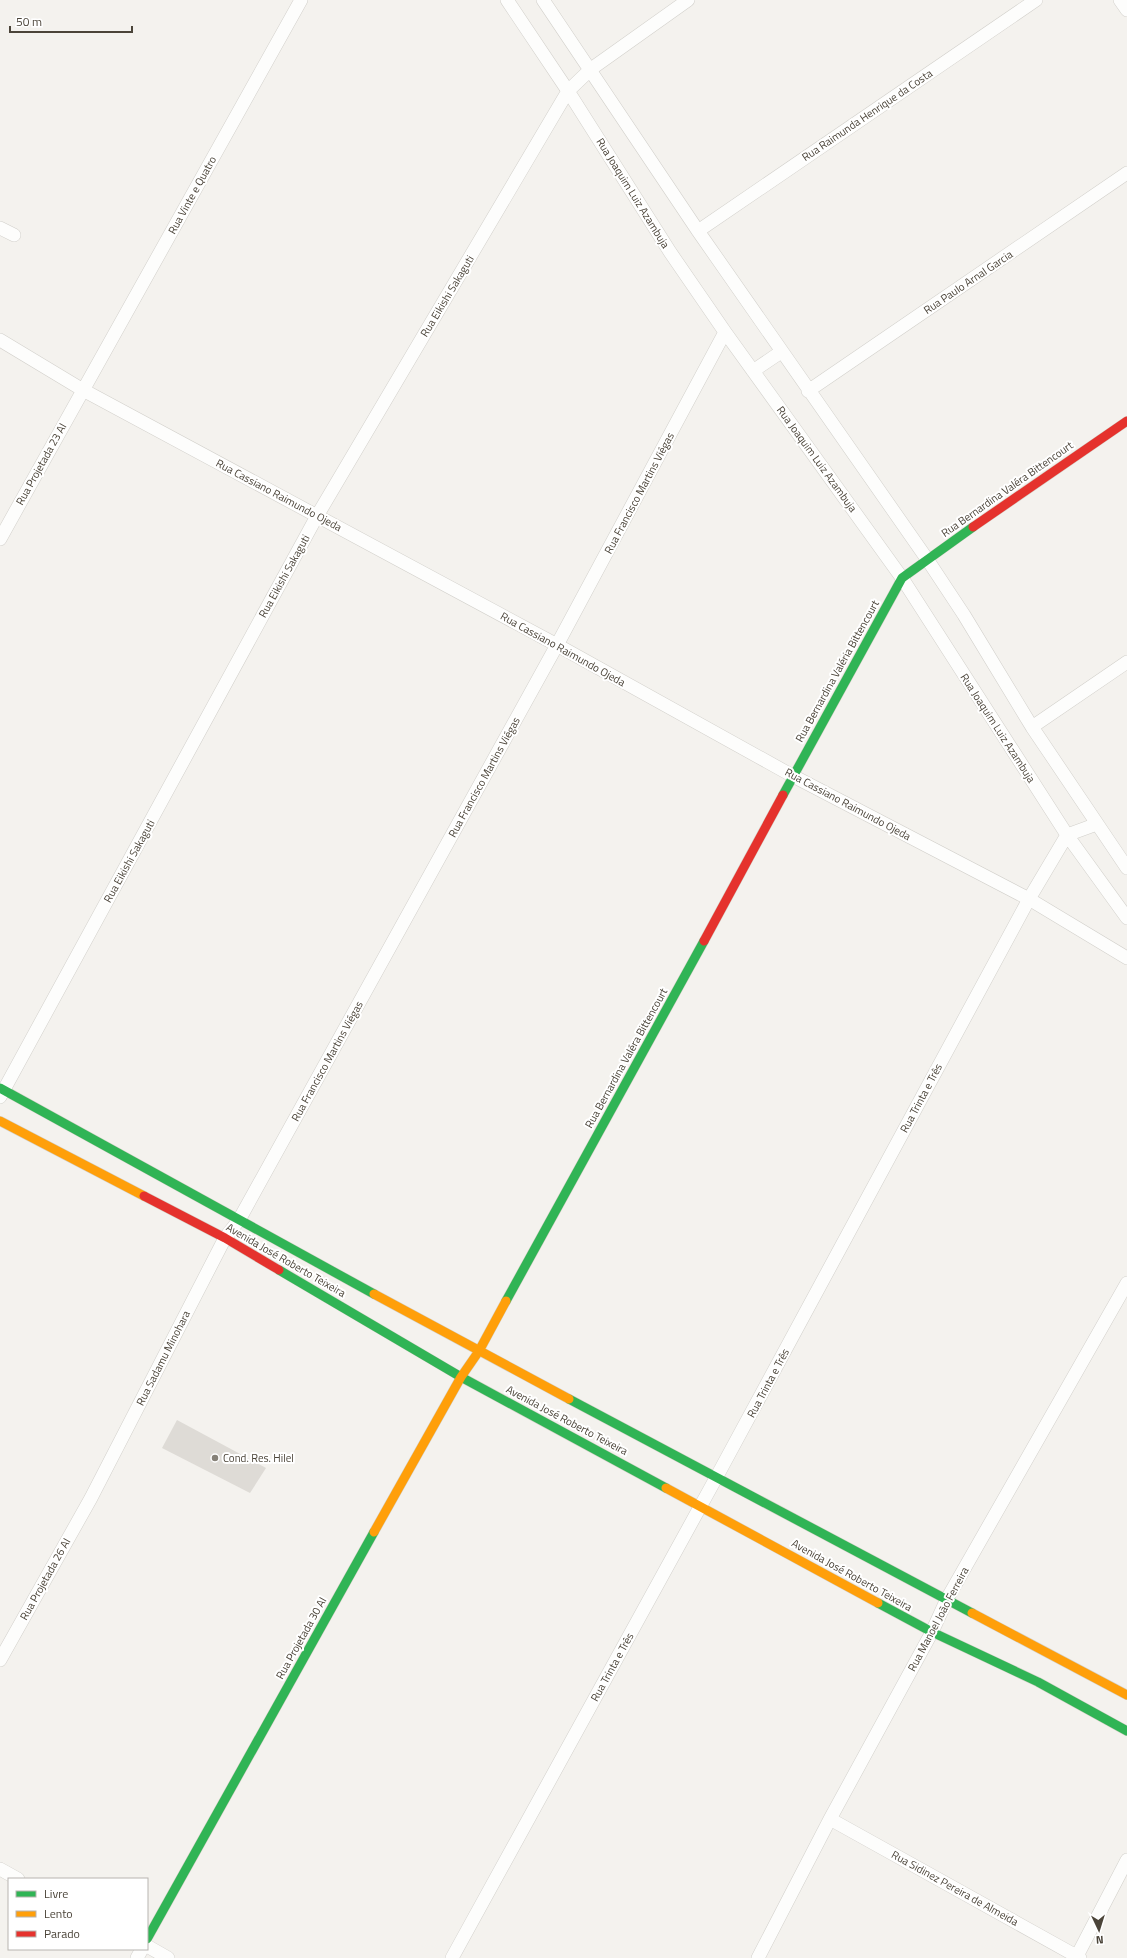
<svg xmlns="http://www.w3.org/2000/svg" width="1127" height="1958" viewBox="0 0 1127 1958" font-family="'Titillium Web',sans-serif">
  <rect width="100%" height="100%" fill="#f4f2ee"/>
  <path fill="#dedbd6" d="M177 1420 266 1468 250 1493 162 1448Z"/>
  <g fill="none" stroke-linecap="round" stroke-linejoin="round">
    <g stroke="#d2d0cb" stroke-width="14">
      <path id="street" d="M507 0 568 91 670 252 725 332 902 578 1067 835 1127 918
        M543 0 698 231 927 559 964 615 1032 727 1127 868
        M1120 0 1127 10
        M0 228 14 235
        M698 231 1036 0
        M0 340 83 390 557 645 793 776 1029 899 1127 958
        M753 371 781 352
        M808 391 1127 173
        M0 539 301 0
        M1032 727 1127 662
        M0 1097 317 516 568 91 591 69 688 0
        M0 1660 91 1498 225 1238 239 1220 557 645 725 332
        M830 1819 1080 1958
        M0 1869 18 1879
        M147 1946 168 1958
        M1077 1956 1127 1860
        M137 1958 142 1949
        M452 1958 716 1478 1029 899 1067 835 1097 824
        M758 1958 830 1819 932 1632 947 1599 1127 1283"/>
    </g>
    <g stroke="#d3cfc5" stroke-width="10">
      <path id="fast" d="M783 795 902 578 973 527
        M0 1088 374 1294
        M279 1270 461 1377 666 1488
        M506 1301 704 941
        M569 1399 972 1613
        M878 1603 932 1632 1038 1682 1127 1731
        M147 1939 374 1532"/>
    </g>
    <g stroke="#d3cfc5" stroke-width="10">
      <path id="slow" d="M0 1121 144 1196
        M374 1294 569 1399
        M666 1488 878 1603
        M374 1532 461 1377 479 1351 506 1301
        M972 1613 1127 1695"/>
    </g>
    <g stroke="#d3cfc5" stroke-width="10">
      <path id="jam" d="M973 527 1127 421
        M704 941 783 795
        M144 1196 225 1238 279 1270"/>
    </g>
    <use href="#street" stroke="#fdfdfc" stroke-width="13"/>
    <use href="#fast" stroke="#30b455" stroke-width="9"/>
    <use href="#slow" stroke="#ff9f0a" stroke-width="9"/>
    <use href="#jam" stroke="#e5322d" stroke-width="9"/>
  </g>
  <circle fill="#868178" stroke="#fff" stroke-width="1.5" cx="215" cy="1458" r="4"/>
  <g text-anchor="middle" stroke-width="4" stroke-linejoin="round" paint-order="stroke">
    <g font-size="11" fill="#4b4439" stroke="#fff">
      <text transform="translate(867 115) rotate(-34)" y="4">Rua Raimunda Henrique da Costa</text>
      <text transform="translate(633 193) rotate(58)" y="4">Rua Joaquim Luiz Azambuja</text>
      <text transform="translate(192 195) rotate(-61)" y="4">Rua Vinte e Quatro</text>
      <text transform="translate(968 282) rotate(-34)" y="4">Rua Paulo Arnal Garcia</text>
      <text transform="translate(447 296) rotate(-59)" y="4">Rua Eikishi Sakaguti</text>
      <text transform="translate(817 459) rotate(54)" y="4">Rua Joaquim Luiz Azambuja</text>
      <text transform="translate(41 464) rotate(-61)" y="4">Rua Projetada 23 AI</text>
      <text transform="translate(1007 489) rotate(-35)" y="4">Rua Bernardina Valéra Bittencourt</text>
      <text transform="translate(639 493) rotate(-62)" y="4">Rua Francisco Martins Viégas</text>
      <text transform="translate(279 495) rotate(28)" y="4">Rua Cassiano Raimundo Ojeda</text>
      <text transform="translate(284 576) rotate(-61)" y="4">Rua Eikishi Sakaguti</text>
      <text transform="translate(563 649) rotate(29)" y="4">Rua Cassiano Raimundo Ojeda</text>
      <text transform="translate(837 671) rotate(-61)" y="4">Rua Bernardina Valéria Bittencourt</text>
      <text transform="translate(998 728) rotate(57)" y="4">Rua Joaquim Luiz Azambuja</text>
      <text transform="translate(484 777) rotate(-61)" y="4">Rua Francisco Martins Viégas</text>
      <text transform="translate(848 804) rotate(28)" y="4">Rua Cassiano Raimundo Ojeda</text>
      <text transform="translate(129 861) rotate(-61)" y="4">Rua Eikishi Sakaguti</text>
      <text transform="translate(626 1058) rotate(-61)" y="4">Rua Bernardina Valéra Bittencourt</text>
      <text transform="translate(327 1061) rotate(-61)" y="4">Rua Francisco Martins Viégas</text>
      <text transform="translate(921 1098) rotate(-62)" y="4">Rua Trinta e Três</text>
      <text transform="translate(286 1260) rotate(30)" y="4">Avenida José Roberto Teixeira</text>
      <text transform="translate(163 1358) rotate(-63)" y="4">Rua Sadamu Minohara</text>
      <text transform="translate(768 1383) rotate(-62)" y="4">Rua Trinta e Três</text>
      <text transform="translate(567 1420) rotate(28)" y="4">Avenida José Roberto Teixeira</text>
      <text transform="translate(852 1575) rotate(29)" y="4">Avenida José Roberto Teixeira</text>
      <text transform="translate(45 1579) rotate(-61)" y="4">Rua Projetada 26 AI</text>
      <text transform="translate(938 1619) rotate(-62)" y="4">Rua Manoel João Ferreira</text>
      <text transform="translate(301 1638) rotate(-61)" y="4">Rua Projetada 30 AI</text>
      <text transform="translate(612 1667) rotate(-61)" y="4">Rua Trinta e Três</text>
      <text transform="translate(955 1888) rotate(29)" y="4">Rua Sidinez Pereira de Almeida</text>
    </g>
    <g font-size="11" fill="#4b4439" stroke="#fff" text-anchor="start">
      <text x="223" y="1462">Cond. Res. Hilel</text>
    </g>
  </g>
  <rect x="8" y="1878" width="140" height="72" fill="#ffffff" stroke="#b7b4b0"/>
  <rect x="16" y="1891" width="20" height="6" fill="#30b455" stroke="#b7b4b0"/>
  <text x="44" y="1898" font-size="12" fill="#4b4439">Livre</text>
  <rect x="16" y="1911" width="20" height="6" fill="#ff9f0a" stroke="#b7b4b0"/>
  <text x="44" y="1918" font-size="12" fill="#4b4439">Lento</text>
  <rect x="16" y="1931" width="20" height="6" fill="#e5322d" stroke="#b7b4b0"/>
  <text x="44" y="1938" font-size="12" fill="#4b4439">Parado</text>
  <g transform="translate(1099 1930) rotate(176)" stroke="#ffffff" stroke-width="3" paint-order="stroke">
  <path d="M0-3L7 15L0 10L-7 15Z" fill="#4b4439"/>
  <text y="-6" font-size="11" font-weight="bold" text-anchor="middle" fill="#4b4439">N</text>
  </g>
  <path d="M10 26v6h122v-6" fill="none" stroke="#4b4439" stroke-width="2"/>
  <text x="16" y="26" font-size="12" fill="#4b4439" stroke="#ffffff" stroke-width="3" paint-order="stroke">50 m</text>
</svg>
